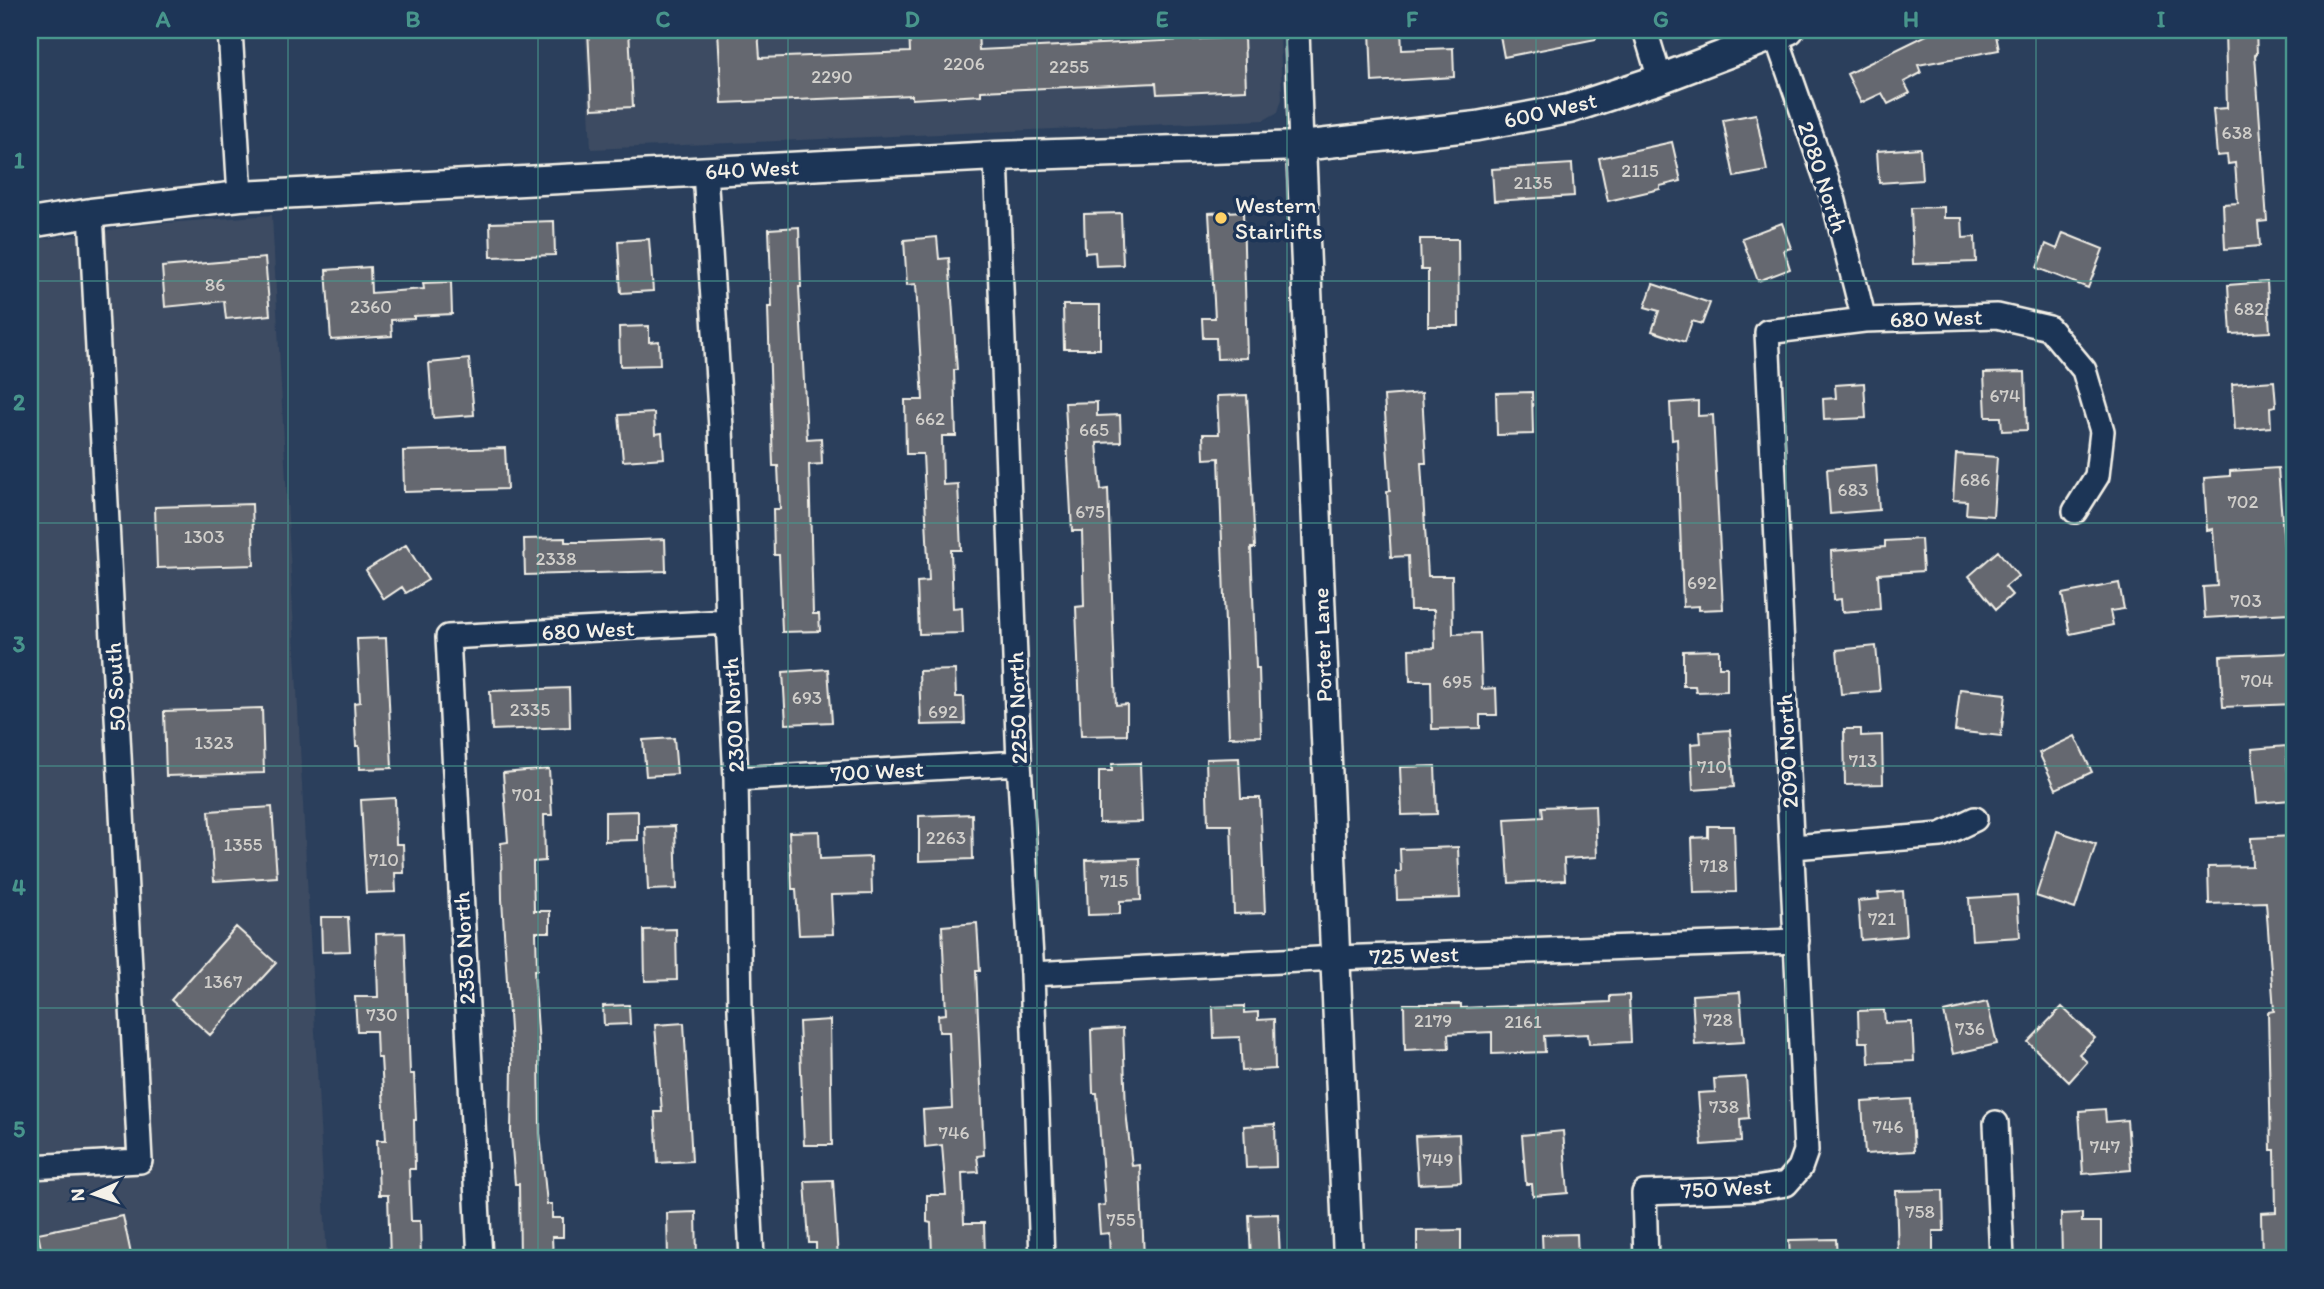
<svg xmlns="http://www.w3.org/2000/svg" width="2324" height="1289" viewBox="0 0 2324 1289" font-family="Itim,sans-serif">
  <rect width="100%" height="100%" fill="#2b3f5c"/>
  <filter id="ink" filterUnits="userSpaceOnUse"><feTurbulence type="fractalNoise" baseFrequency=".0143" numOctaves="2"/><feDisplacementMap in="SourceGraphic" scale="14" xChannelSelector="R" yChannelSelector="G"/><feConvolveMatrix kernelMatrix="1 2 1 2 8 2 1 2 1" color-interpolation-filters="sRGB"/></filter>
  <g filter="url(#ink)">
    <path fill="#3c4b62" d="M585 30H1280L1282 99 1278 112 1264 120 591 149Z
      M272 215 327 1259H30V241L152 224Z"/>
    <path fill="#65676f" stroke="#f4f1e8" stroke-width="2" d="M588 30H629L633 107 592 109Z
      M718 30H758L760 58 910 52 909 30H978L979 50 1244 37 1246 90 1157 94 1156 83 981 91V95L912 99V95L722 103Z
      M1370 30H1401L1402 50 1453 48 1454 77 1372 82Z
      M1499 30H1595L1596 39 1504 57Z
      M1928 30H1995L1999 50 1918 65 1921 73 1904 82 1910 93 1888 104 1882 93 1861 103 1847 74 1929 34Z
      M2225 30H2256L2257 54 2255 55 2267 221 2258 222 2260 246 2225 249 2223 204 2238 203 2235 163 2228 164 2227 155 2217 156 2213 109 2227 108Z
      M1756 114 1767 171 1734 177 1723 120Z
      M1672 142 1681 181 1660 186V189L1608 201 1599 158Z
      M1920 148 1922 180 1879 183 1877 151Z
      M1572 164 1574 196 1494 201 1492 169Z
      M1944 207V218H1962L1963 238 1975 237 1976 262 1913 264 1911 208Z
      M1243 211 1247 358 1217 359 1216 338H1203L1202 318H1215L1209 213Z
      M1121 213 1123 265 1096 266 1095 252 1085 253 1084 214Z
      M554 221 555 255 491 257 490 223Z
      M1782 223 1791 248 1784 250 1790 269 1758 281 1742 238Z
      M799 227 801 287H799L807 439 821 438 822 464 809 465 813 614H819L820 631 782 632 779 555H774L773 509H780L778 466H773L768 307H772L769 229Z
      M2063 233 2103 249 2088 288 2037 268 2046 244 2057 249Z
      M937 237 939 259 949 258 957 370H954L956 436H942L943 485 958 484 961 550H951L953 608 962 607 963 633 919 634 917 582 929 581 923 454H906L905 400H923L916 284 907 285 904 240Z
      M649 239 653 291 621 293 618 241Z
      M1420 239H1458L1459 326H1428V270H1421Z
      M265 258 270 315 226 319 224 301 165 307 162 267Z
      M370 267 371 293 424 289 423 283 451 282 452 314 414 316V319L391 320 392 336 331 340 326 270Z
      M2267 282 2270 332 2231 334 2228 285Z
      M1653 284 1710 303 1702 324 1692 321 1685 342 1652 331 1659 311 1645 307Z
      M1063 305H1100V349H1064Z
      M649 326V342L659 341 660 365 620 366 619 327Z
      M469 359 474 415 433 418 429 363Z
      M2025 372 2027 430 2002 431 2001 417H1986L1984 373Z
      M2274 381 2276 406 2270 407 2271 427 2235 430 2232 384Z
      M1864 383 1866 418 1824 420 1823 399 1836 398 1835 385Z
      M1532 392 1533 434 1497 435 1496 393Z
      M1422 393 1426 463H1421L1428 576H1452L1453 634 1480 633 1482 689 1496 688 1497 715H1480V728L1432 729 1431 681H1410L1409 649 1435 648 1434 610H1410L1408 556 1391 557 1387 492 1390 491 1384 396Z
      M1247 395 1255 548H1251L1256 668H1259L1261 736 1229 737 1219 458 1204 459 1203 434H1219L1217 396Z
      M1698 401V416L1713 415 1723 609 1699 610V606L1683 607 1677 439 1672 440 1670 403Z
      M1097 402V416L1120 415 1121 442 1097 443 1101 490 1108 489 1116 705 1127 704V735L1081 736 1076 607 1084 606 1082 531H1072L1065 403Z
      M654 413 655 434 662 433 664 458 623 461 619 415Z
      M505 448 507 489 404 492 403 451Z
      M1956 454 1997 457 1993 516 1966 514 1967 501 1953 500Z
      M1876 465 1879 510 1830 514 1827 469Z
      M2278 468 2289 613 2205 618 2203 587 2217 586 2213 529 2207 530 2204 478 2230 476V471Z
      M252 504 254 565 157 568 155 507Z
      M565 538V542H586L665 539 666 571 525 575 524 539Z
      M1921 539 1923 571 1878 574 1880 609 1842 612 1841 599 1833 600 1831 551 1885 547V541Z
      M406 545 428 580 406 593 402 587 384 599 366 570Z
      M1998 551 2018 576 2005 587 2012 595 1996 609 1969 576Z
      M2119 583 2124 609 2110 611 2113 625 2070 634 2062 594Z
      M386 638 392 768 360 769 359 746H356L354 703 360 702 357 639Z
      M1876 646 1880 691 1841 694 1837 650Z
      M1719 650V667H1727V691L1696 692 1695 686H1683V651Z
      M2292 653 2294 704 2223 707 2220 656Z
      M828 669 832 722 786 724 783 672Z
      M955 670 956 697H964L965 724 921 725 919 671Z
      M569 688 570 727 492 730 490 691Z
      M1960 689 2006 694 2001 736 1955 731Z
      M262 708 264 773 166 776 164 711Z
      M1844 729H1861V736L1882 735 1883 784 1845 785Z
      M1730 730 1734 787 1693 790 1691 744 1701 743 1700 732Z
      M2075 736 2092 772 2056 789 2039 753Z
      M674 738 677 774 646 776 643 740Z
      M2286 746 2290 800 2257 803 2252 749Z
      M1239 758 1241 798H1260L1265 913 1234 914 1231 825H1208L1206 759Z
      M1140 763 1142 822 1099 823V771H1112V764Z
      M1435 766 1437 814 1402 815 1400 767Z
      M549 769 552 815H544L545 861 533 862 534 911H550V932H536L537 970H534L539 1046 540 1133 547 1204H552V1218H563V1237H552L553 1259H520L519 1184H515L511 1135 512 1063 502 899 501 843 508 842 503 773Z
      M395 798 396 844H403L404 873H395L396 892 366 893 361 800Z
      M1595 805 1597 857 1564 859 1565 880 1509 883 1505 819 1543 817 1542 807Z
      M272 807 277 877 214 881 209 811Z
      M638 811V840L605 841V812Z
      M972 814 973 859 919 861V816Z
      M675 826 677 889 648 890 645 827Z
      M1708 826H1734L1736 892 1694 893 1692 838 1708 837Z
      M819 831 820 859 871 857 872 894 831 895 833 934 799 935 796 889H792L789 832Z
      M2057 831 2096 844 2075 909 2036 896Z
      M2293 836 2294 1231H2292L2294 1259H2262L2261 1213 2276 1212 2275 1150H2271L2268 1012 2274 1011 2266 902 2209 904 2208 867 2252 866 2251 838Z
      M1458 847 1460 898 1397 900 1396 872H1401L1400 849Z
      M1140 858 1141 900 1120 901V914L1088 915 1086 860Z
      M1903 891 1906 936 1861 940 1858 901 1879 899 1878 893Z
      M2017 895 2020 937 1972 940 1969 898Z
      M321 917H348L350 951 322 952Z
      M977 923 980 971H976L984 1155 977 1156 979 1172 962 1173 964 1223H984L985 1259H932L931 1223 927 1222V1195H946L942 1145 925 1147 923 1110 952 1108 949 1032H939L938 1015 946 1014 942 926Z
      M236 927 276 963 210 1035 171 1000Z
      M676 929 677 980 645 981 644 930Z
      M405 933 410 1074H414L416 1120H414L415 1169H409L411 1221H420L421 1259H390L388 1195H379L377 1140H386L381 1058H377L376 1031H357L355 997H378L376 934Z
      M1740 992 1744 1042 1695 1045 1692 995Z
      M1629 995 1631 1042 1589 1044 1588 1034 1544 1036 1545 1052 1492 1054V1032L1448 1034 1449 1048 1405 1050 1404 1004H1461V1008L1587 1003 1610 1002V996Z
      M1987 1002 1997 1044 1953 1054 1944 1012Z
      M629 1005 630 1024 604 1025 603 1006Z
      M1244 1006V1013L1258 1012V1020L1274 1019 1275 1069 1242 1071 1240 1037 1214 1038 1213 1007Z
      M2062 1007 2095 1038 2079 1054 2087 1062 2069 1082 2028 1042Z
      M1884 1010 1885 1023 1912 1022 1914 1061 1869 1063 1868 1042H1859L1858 1011Z
      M830 1020 832 1145H804L799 1022Z
      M684 1023 692 1161 658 1163 655 1112H662L655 1025Z
      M1123 1028 1126 1111 1132 1166 1140 1165 1144 1259H1110L1109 1233 1100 1234 1098 1206 1105 1205 1097 1093H1093L1091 1030Z
      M1746 1077 1749 1118 1740 1119 1741 1142 1702 1145 1698 1093 1715 1092 1714 1079Z
      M1911 1099 1914 1151 1865 1154 1862 1102Z
      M2105 1109 2106 1122 2127 1120 2131 1170 2083 1174 2079 1111Z
      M1275 1124 1276 1167 1246 1168 1244 1126Z
      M1563 1131 1568 1193 1533 1196 1532 1184H1526L1522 1135Z
      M1459 1134 1461 1182 1418 1184 1415 1136Z
      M833 1180 838 1259H816V1243H809L805 1181Z
      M1943 1190 1944 1231H1933V1254L1898 1255 1896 1191Z
      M696 1212 697 1259H668L667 1213Z
      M2082 1213V1222H2101V1259H2062L2061 1214Z
      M1278 1214 1280 1259H1251L1249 1215Z
      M123 1216 132 1259H43L38 1233Z
      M1461 1230V1259H1417V1231Z
      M1577 1234 1578 1259H1543L1542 1235Z
      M1836 1239 1837 1259H1790L1789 1240Z"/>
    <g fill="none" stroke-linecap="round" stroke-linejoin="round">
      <g stroke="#f4f1e8" stroke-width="28">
        <path id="minor" d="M230 30 240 196
          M1297 30 1301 146
          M1645 30 1660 79
          M1776 36 1834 201 1864 320
          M996 156 1019 763 1032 974 1042 1259
          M705 171 721 428 728 622 736 779 740 1010 752 1259
          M736 779 1019 763
          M1793 847 1941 835 1975 819
          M1032 974 1336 958 1797 941
          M1996 1123 2002 1259
          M30 1167 140 1161 91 213
          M480 1259 448 637 728 622
          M1646 1259 1644 1193 1755 1189 1786 1184 1800 1168 1806 1151 1767 332 1864 320 1997 316 2049 328 2084 370 2102 431 2097 476 2075 511"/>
      </g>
      <g stroke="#f4f1e8" stroke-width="33">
        <path id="tertiary" d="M1301 146 1348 1259
          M30 223 91 213 240 196 996 156 1301 146 1477 126 1569 109 1660 79 1789 30"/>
      </g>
      <use href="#minor" stroke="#1d3557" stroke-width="23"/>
      <use href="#tertiary" stroke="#1d3557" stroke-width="28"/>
    </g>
  </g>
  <path fill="none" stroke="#48958c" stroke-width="2" stroke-opacity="0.55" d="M288 30V1259M538 30V1259M788 30V1259M1037 30V1259M1287 30V1259M1536 30V1259M1786 30V1259M2036 30V1259M30 281H2294M30 523H2294M30 766H2294M30 1008H2294"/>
  <circle fill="#ffd166" stroke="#1d3557" stroke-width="2.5" cx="1221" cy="218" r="7"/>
  <g text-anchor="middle" stroke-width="7" stroke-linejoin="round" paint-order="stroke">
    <g font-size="19" fill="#d0ceca">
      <text x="964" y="70">2206</text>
      <text x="1069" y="73">2255</text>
      <text x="832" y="83">2290</text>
      <text x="2237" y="139">638</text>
      <text x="1640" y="177">2115</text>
      <text x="1533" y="189">2135</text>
      <text x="215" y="291">86</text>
      <text x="371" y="313">2360</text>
      <text x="2249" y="315">682</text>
      <text x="2005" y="402">674</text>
      <text x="930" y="425">662</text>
      <text x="1094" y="436">665</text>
      <text x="1975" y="486">686</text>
      <text x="1853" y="496">683</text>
      <text x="2243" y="508">702</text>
      <text x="1090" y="518">675</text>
      <text x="204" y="543">1303</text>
      <text x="556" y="565">2338</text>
      <text x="1702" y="589">692</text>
      <text x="2246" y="607">703</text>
      <text x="2257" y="687">704</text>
      <text x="1457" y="688">695</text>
      <text x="807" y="704">693</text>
      <text x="530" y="716">2335</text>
      <text x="943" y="718">692</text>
      <text x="214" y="749">1323</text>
      <text x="1863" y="767">713</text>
      <text x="1712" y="773">710</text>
      <text x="527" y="801">701</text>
      <text x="946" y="844">2263</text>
      <text x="243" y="851">1355</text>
      <text x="384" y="866">710</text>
      <text x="1714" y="872">718</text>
      <text x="1114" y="887">715</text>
      <text x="1882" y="925">721</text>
      <text x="223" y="988">1367</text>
      <text x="382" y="1021">730</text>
      <text x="1718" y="1026">728</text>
      <text x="1433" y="1027">2179</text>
      <text x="1523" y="1028">2161</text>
      <text x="1970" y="1035">736</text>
      <text x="1724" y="1113">738</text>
      <text x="1888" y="1133">746</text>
      <text x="954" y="1139">746</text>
      <text x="2105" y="1153">747</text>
      <text x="1438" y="1166">749</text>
      <text x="1920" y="1218">758</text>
      <text x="1121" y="1226">755</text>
    </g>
    <g font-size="23" fill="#f4f1e8" stroke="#1d3557">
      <text transform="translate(1550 110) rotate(-13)" y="8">600 West</text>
      <text transform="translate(752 169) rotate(-3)" y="8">640 West</text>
      <text transform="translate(1823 177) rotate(72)" y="8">2080 North</text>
      <text transform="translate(1936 318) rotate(-2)" y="8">680 West</text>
      <text transform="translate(588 630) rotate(-3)" y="8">680 West</text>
      <text transform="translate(1322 645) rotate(-92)" y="8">Porter Lane</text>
      <text transform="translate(115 687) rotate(-93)" y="8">50 South</text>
      <text transform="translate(1017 708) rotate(-92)" y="8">2250 North</text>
      <text transform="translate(733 715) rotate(-93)" y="8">2300 North</text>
      <text transform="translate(1787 751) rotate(-93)" y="8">2090 North</text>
      <text transform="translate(877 771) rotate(-3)" y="8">700 West</text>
      <text transform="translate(464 948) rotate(-93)" y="8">2350 North</text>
      <text transform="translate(1414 955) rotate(-2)" y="8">725 West</text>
      <text transform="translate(1726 1188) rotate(-3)" y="8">750 West</text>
    </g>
    <g font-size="23" fill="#f4f1e8" stroke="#1d3557" text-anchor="start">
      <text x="1235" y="213">Western<tspan x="1235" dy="26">Stairlifts</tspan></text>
    </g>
  </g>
  <rect width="2324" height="1289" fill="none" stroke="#1d3557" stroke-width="77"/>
  <g transform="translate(94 1194) rotate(267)" stroke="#1d3557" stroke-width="5" paint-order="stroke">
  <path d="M0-5L12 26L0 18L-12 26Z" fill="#f4f1e8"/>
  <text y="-10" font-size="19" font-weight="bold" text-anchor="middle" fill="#f4f1e8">N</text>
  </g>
  <rect x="38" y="38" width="2248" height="1212" fill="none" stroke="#48958c" stroke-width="2.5"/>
  <g font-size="23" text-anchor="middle" font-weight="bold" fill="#48958c">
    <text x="163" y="27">A</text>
    <text x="413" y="27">B</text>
    <text x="663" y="27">C</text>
    <text x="912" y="27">D</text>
    <text x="1162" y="27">E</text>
    <text x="1412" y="27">F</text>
    <text x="1661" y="27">G</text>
    <text x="1911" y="27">H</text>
    <text x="2161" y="27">I</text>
    <text x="19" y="168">1</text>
    <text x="19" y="410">2</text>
    <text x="19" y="652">3</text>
    <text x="19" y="895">4</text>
    <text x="19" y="1137">5</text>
  </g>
</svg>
